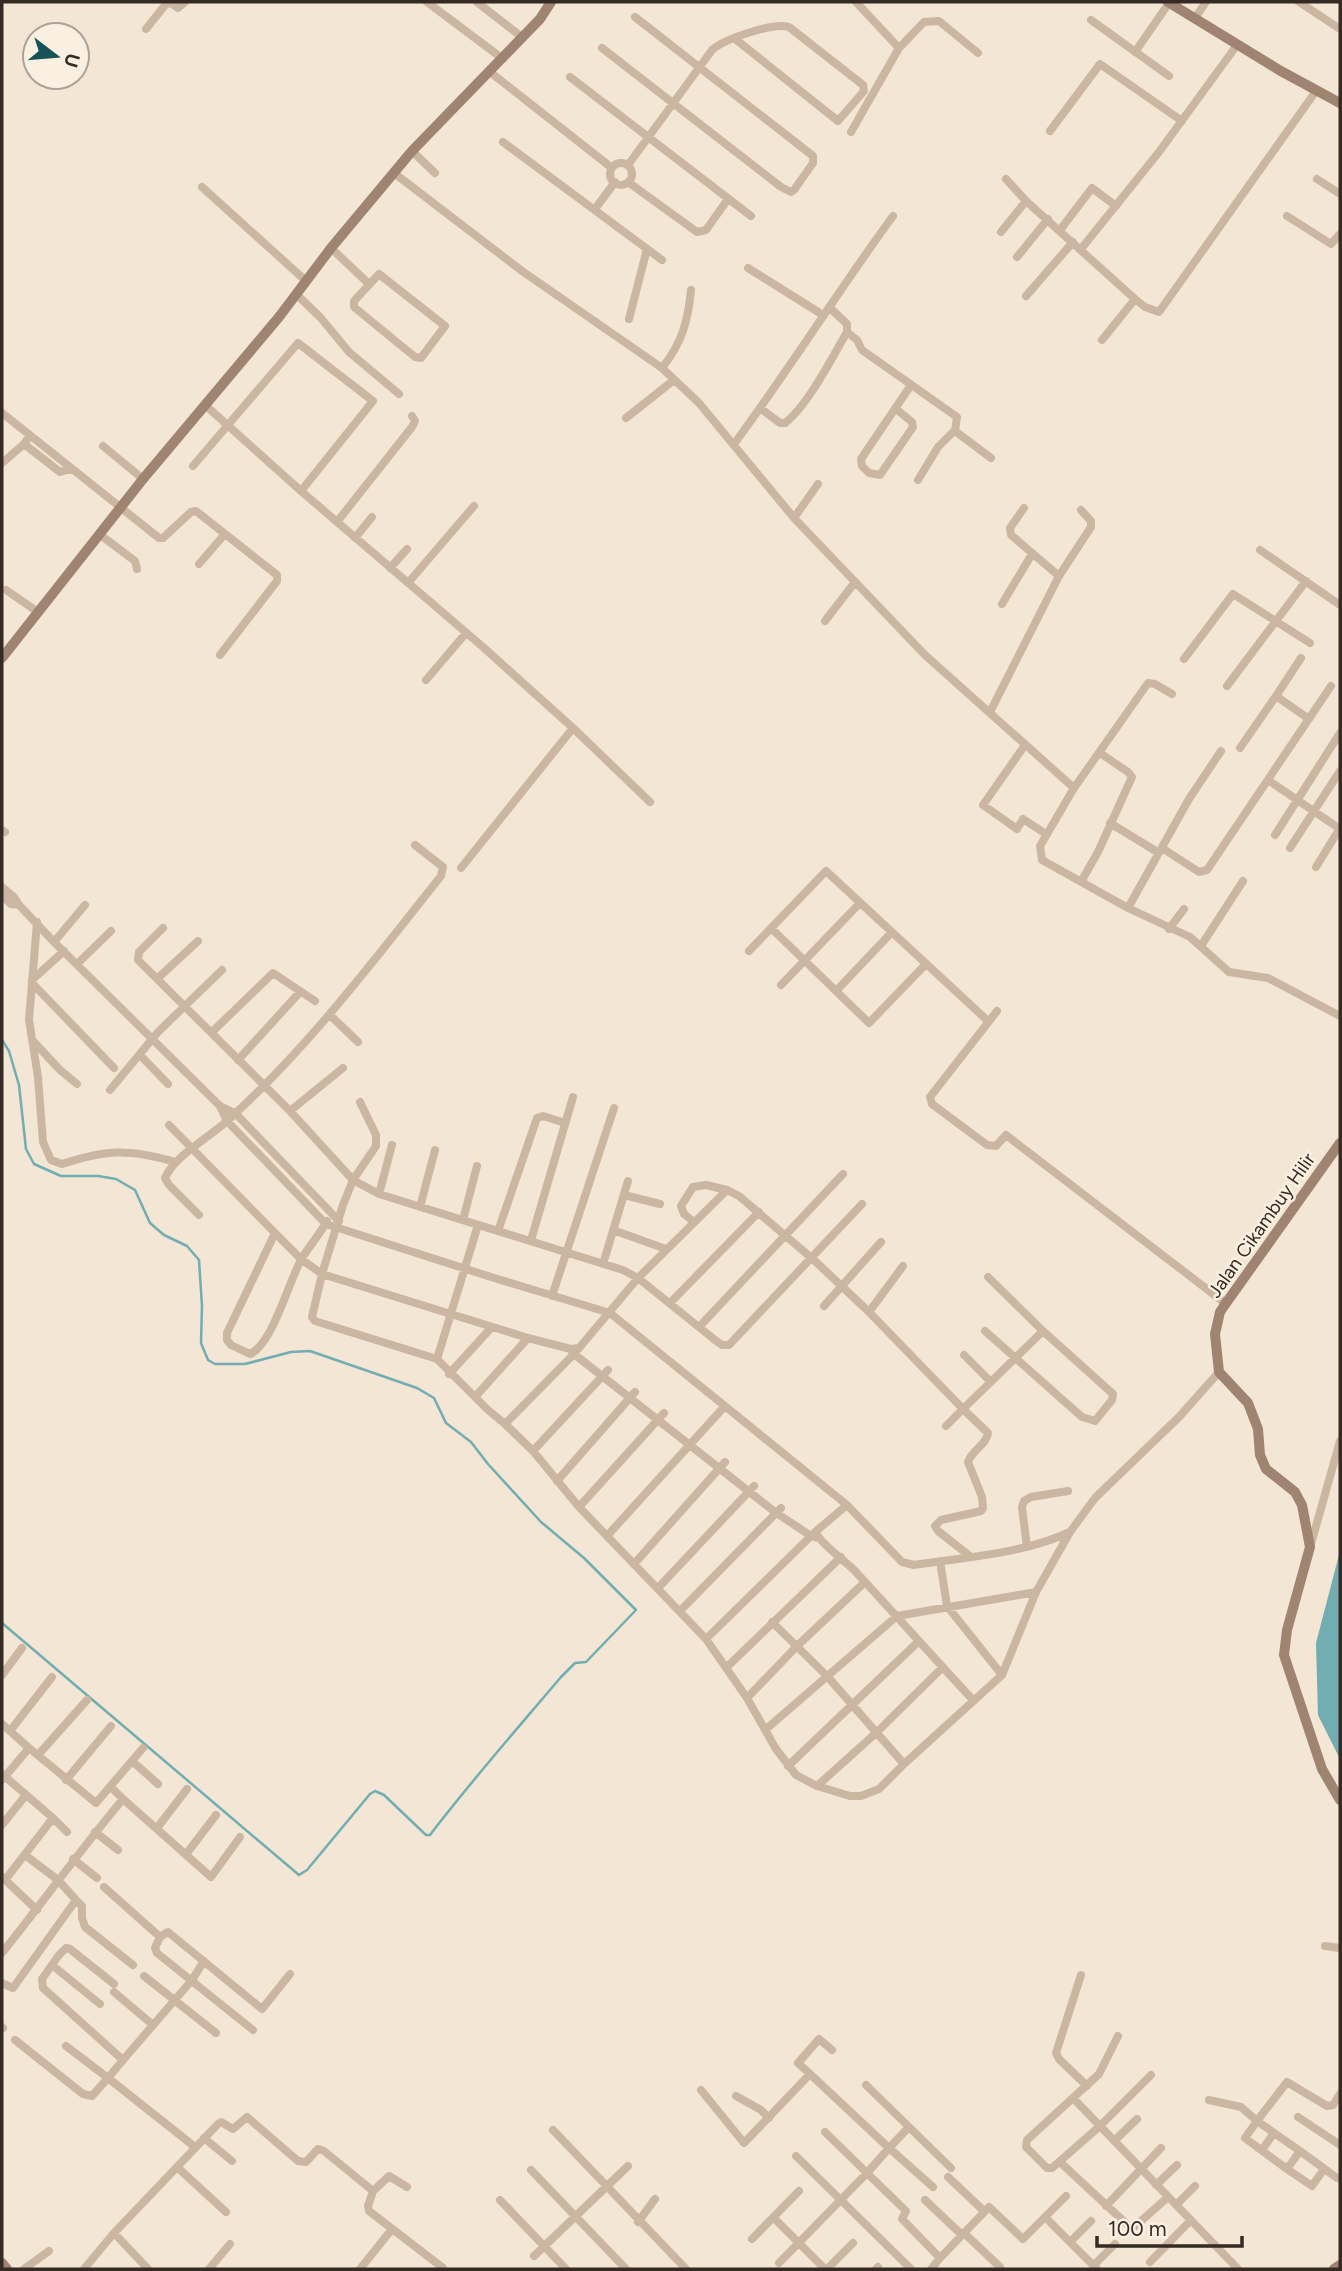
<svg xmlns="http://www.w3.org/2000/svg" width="1342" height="2271" viewBox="0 0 1342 2271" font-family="Figtree,sans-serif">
  <rect width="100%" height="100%" fill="#f3e6d5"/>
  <path fill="#72adb2" d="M1340 1551V1759L1318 1715 1316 1643Z"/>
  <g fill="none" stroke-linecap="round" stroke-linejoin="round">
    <path stroke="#72adb2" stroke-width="2.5" d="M2 1040 9 1051 19 1085 26 1149 34 1164 61 1176H98L116 1179 135 1190 150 1223 164 1235 187 1246 199 1260 202 1306 201 1343 208 1360 215 1364H245L291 1352 310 1351 417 1388 434 1398 446 1423 471 1442 488 1464 541 1522 584 1558 636 1610 586 1662 575 1663 561 1677C517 1729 471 1781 430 1835H426L384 1795 375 1791 370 1794 307 1870 299 1875 2 1623"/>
    <path stroke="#cbb6a1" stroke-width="8" d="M427 2 503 59
      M477 2 523 38
      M856 2 899 48 924 22 939 21 978 53
      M1299 2 1340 29
      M1195 18 1206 2
      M1091 20 1169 76
      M146 29 166 4 171 3 178 8 185 2
      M602 48 781 187 791 192 794 190 813 163V156L635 17
      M1135 52 1169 3
      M490 72 612 168
      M570 77 751 216
      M1050 131 1100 64 1182 121
      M851 132 899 48
      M503 142 662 260
      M412 151 435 173
      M610 174a11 11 0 1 1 22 0a11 11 0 1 1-22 0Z
      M628 165 712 50C724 39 774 22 789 27L863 85 864 91 838 121 734 38
      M394 173 522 271 662 368 699 403 794 518 925 655 1074 788 1040 846 1042 860 1128 908 1190 937 1229 972 1268 978 1340 1016
      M1006 179 1026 201 1135 299 1145 307 1159 312 1316 91
      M1317 179 1340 194
      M628 182 697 232 706 230 728 199
      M202 187 306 281
      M595 209 615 182
      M1287 216 1331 244 1340 234
      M1060 230 1092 188 1116 206
      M1001 232 1026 201
      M331 248 369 284
      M1081 249 1159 152 1237 45
      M1017 257 1048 219
      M748 268 823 315
      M379 274 445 326 421 358 415 357 354 307V301Z
      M296 294 320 317 349 352 399 394
      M1026 296 1073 242
      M629 319 647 249
      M847 332 857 340 862 350 957 417 955 431 991 458
      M1102 340 1135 299
      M662 368C682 343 688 321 691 290
      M205 405 301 491 483 647 573 728 650 802
      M760 408 780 423H785C808 405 832 358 847 332V324L829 307
      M895 408 912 422 913 427 880 475 869 473 862 466 861 459 911 385
      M2 413 159 538H163L191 512 196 511 277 575V581L220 655
      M626 418 674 380
      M30 435 24 444 60 472 71 469
      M734 444C789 370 838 291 893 216
      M103 446 143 479
      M2 463 24 444
      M193 466 298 343 373 401 301 491
      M918 480 938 447 955 430
      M1024 508 1010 528 1011 535 1059 576
      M794 518 818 484
      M337 522 412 427 415 421 412 416
      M99 534 135 561 137 569
      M355 538 372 517
      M1260 550 1340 605
      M199 564 224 535
      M390 568 407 549
      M408 583 474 506
      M6 590 38 612
      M1002 604 1032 554
      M825 621 855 582
      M1184 659 1233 594 1310 643
      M426 680 466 633
      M1227 686 1306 581
      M1276 696 1301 658
      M990 712 1059 576 1091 527V521L1081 510
      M1025 745 983 805 1017 829 1023 819 1046 834
      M1240 748 1276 696 1309 719
      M1268 780 1340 829
      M1074 788 1148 683 1155 684 1172 694
      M1110 823 1159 853
      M2 830 5 832
      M1275 835 1340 733
      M1162 848 1199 872 1207 870 1331 686
      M1290 848 1340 771
      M1316 867 1340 828
      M461 868 573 728
      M1082 880 1098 852 1132 777 1128 772 1100 753
      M2 887 14 897 19 905 54 942 220 1106 235 1113 339 1221
      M2 896 11 904 19 905
      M1128 908 1189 799 1221 751
      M37 922 29 1020 38 1077 43 1142 51 1160 62 1164C108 1149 129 1149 176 1162
      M163 928 139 952 138 960 290 1111 353 1180 379 1194
      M771 928 869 1023 926 964
      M1169 929 1184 909
      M54 942 85 905
      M1201 946 1243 881
      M749 951 826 871 988 1021
      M77 964 111 931
      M158 978 198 941
      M32 980 64 951
      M32 983 114 1068
      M781 985 860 903
      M836 991 892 932
      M997 1011 930 1097 932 1104 987 1145 996 1146 1006 1135 1225 1303
      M330 1015 358 1042
      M212 1032 273 973 315 1001
      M34 1042 59 1069 77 1084
      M140 1055 168 1084
      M238 1060 300 992
      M110 1090 158 1032 222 970
      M360 1102 376 1135V1146L353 1180 343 1205 322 1274 312 1317 315 1321 437 1359 488 1410 505 1424 574 1354 638 1278 715 1340 722 1345H729L862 1204
      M220 1106 227 1121 326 1224 491 1277 610 1313 847 1505 902 1562 914 1565C966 1557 1022 1554 1070 1532
      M290 1111 343 1068
      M169 1125 275 1233 301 1259 322 1274 528 1338 571 1349 579 1348
      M392 1145 379 1194 623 1270 638 1278 727 1190 739 1196 815 1261 869 1312 963 1409 946 1426
      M624 1195 660 1204
      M420 1207 435 1150
      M199 1215 169 1185 165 1178C174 1156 210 1137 227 1121 308 1048 374 960 441 876L443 867 415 845
      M463 1220 477 1166
      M694 1222 684 1214 681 1206 693 1187 706 1185 727 1190
      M613 1230 666 1249
      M498 1231 537 1118 543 1116 565 1123
      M275 1233 227 1333V1340L231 1345 250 1354C273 1344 289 1280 302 1258 310 1245 320 1234 327 1221
      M531 1240 573 1097
      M603 1264 628 1181
      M552 1296 614 1108
      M670 1303 759 1212
      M824 1306 881 1242
      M869 1312 903 1266
      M699 1327 843 1174
      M985 1331 1082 1417 1095 1421 1112 1400 1113 1394 1043 1331
      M571 1350 574 1354 775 1512 811 1536 819 1538
      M964 1355 991 1382
      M437 1359 478 1225
      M449 1374 491 1328
      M475 1397 528 1338
      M505 1424 533 1451 579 1507 706 1639 747 1698 776 1749 796 1775 817 1786 850 1796H861L879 1789 904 1764
      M533 1451 608 1370
      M557 1481 635 1392
      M579 1507 664 1413
      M815 1532C823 1546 842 1558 854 1570 894 1613 933 1657 973 1700
      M607 1536 724 1407
      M1311 1544 1340 1441
      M1027 1547 1022 1507 1024 1501 1031 1497 1068 1491
      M971 1557 938 1531 935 1526 941 1520 981 1511 983 1508 982 1497 968 1462C972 1450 987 1444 988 1433L963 1409 1043 1331 988 1277
      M940 1561 947 1606 1002 1675
      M634 1564 725 1462
      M658 1588 754 1486
      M680 1611 781 1508
      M772 1622 827 1676 904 1764 1002 1675 1036 1592 1070 1532 1095 1498 1179 1417 1219 1372
      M706 1639 815 1532 847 1505
      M727 1667 841 1557
      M2 1675 22 1648
      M747 1698 797 1646 865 1582
      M2 1724 29 1748 3 1779
      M765 1730 897 1616 1036 1592
      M10 1731 52 1677
      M29 1748 96 1803 143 1748
      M38 1755 87 1700
      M132 1761 158 1784
      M788 1766 919 1641
      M2 1774 53 1818 5 1880
      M66 1780 111 1726
      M817 1786 876 1733 943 1667
      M123 1799 211 1877 240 1837
      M53 1818 67 1832
      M2 1825 26 1795
      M157 1828 187 1789
      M95 1832 118 1850
      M187 1853 216 1815
      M73 1859 97 1878
      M2 1877 37 1910
      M104 1887 160 1937
      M76 1900 82 1906V1918L85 1927 133 1965
      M1325 1946 1340 1948
      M2 1953C43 1902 81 1849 123 1799L111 1787
      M52 1965 100 2004
      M1081 1975 1056 2053 1059 2059 1087 2086
      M144 1976 216 2033
      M2 1983 13 1988 76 1900 58 1880 25 1855
      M114 1992 153 2025
      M2 2027 3 2028
      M253 2030 157 1953 155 1948 160 1937 168 1932 262 2009 290 1974
      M1118 2036 1099 2074 1027 2140 1026 2147 1047 2168H1052L1100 2126 1151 2075
      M15 2040 83 2094 92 2096 108 2078 195 2147
      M66 2046 108 2078 123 2060 43 1988 42 1979 59 1955 66 1948 70 1949 114 1984
      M123 2060 192 1980 204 1961
      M810 2074 798 2063 819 2039 832 2050
      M866 2085 951 2168
      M701 2090 744 2143 810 2074 889 2148 867 2173 825 2132
      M736 2096 761 2110 769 2118
      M1073 2098 1238 2269
      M1209 2100 1241 2107 1257 2121 1287 2082 1327 2106 1333 2105 1340 2094
      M1298 2117 1340 2145
      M1257 2121 1300 2151 1287 2169 1245 2138Z
      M909 2127 889 2148 933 2187
      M553 2130 686 2269
      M204 2138 232 2161
      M1114 2141 1137 2119
      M1262 2150 1274 2133
      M1300 2151 1337 2178
      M796 2156 911 2269
      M1060 2162 1132 2229 1168 2197
      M177 2167 226 2212
      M1287 2169 1312 2186 1324 2169
      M531 2170 626 2269
      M948 2177 984 2211
      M1156 2185 1177 2165
      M373 2191 389 2176 407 2187
      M500 2200 566 2269
      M925 2200 962 2235
      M1176 2205 1195 2186
      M1106 2206 1161 2148
      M1045 2217 1097 2269
      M774 2218 825 2269
      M638 2222 655 2199
      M114 2233 148 2269
      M964 2233 1000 2267
      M752 2239 799 2191
      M1070 2242 1091 2221
      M534 2256 628 2166
      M940 2258 989 2207 1023 2239 1066 2196
      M1150 2262 1191 2220
      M779 2263 867 2173 906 2211 902 2219 940 2258 931 2269
      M1093 2266 1115 2244
      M24 2269 49 2251
      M84 2269 114 2233 218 2124 221 2122 233 2129 247 2117 298 2161 306 2162 318 2149 324 2151 373 2191 368 2206 369 2211 443 2268
      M209 2269 230 2244
      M360 2269 392 2229
      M827 2269 853 2243
      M876 2269 878 2267"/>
    <path stroke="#9f8472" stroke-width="10" d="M1168 2 1279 70 1340 103
      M2 658 143 479 279 317 331 248 412 151 540 19 551 2
      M1340 1143 1224 1306 1220 1312 1215 1334 1219 1372 1248 1403 1258 1429 1260 1455 1266 1469 1295 1492 1302 1505 1310 1547 1287 1630 1284 1655 1322 1769 1340 1800
      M2 2263 7 2269
      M1334 2269 1340 2265"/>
  </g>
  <g text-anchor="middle" stroke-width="5" stroke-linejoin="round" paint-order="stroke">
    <g font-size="19" fill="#352a24" stroke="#faf0e2">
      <text transform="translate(1261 1225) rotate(-55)" y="7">Jalan Cikambuy Hilir</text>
    </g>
  </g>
  <rect width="1342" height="2271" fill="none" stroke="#352a24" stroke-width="7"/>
  <g transform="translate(56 56) rotate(106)"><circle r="33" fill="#faf0e2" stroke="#aba196" stroke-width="2"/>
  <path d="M0-5L12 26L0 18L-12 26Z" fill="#175259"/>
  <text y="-10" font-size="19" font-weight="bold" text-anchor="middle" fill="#352a24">U</text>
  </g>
  <path d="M1097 2236v10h145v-10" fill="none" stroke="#352a24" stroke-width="3.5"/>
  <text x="1108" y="2236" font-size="21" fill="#352a24" stroke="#faf0e2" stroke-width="5" paint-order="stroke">100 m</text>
</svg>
